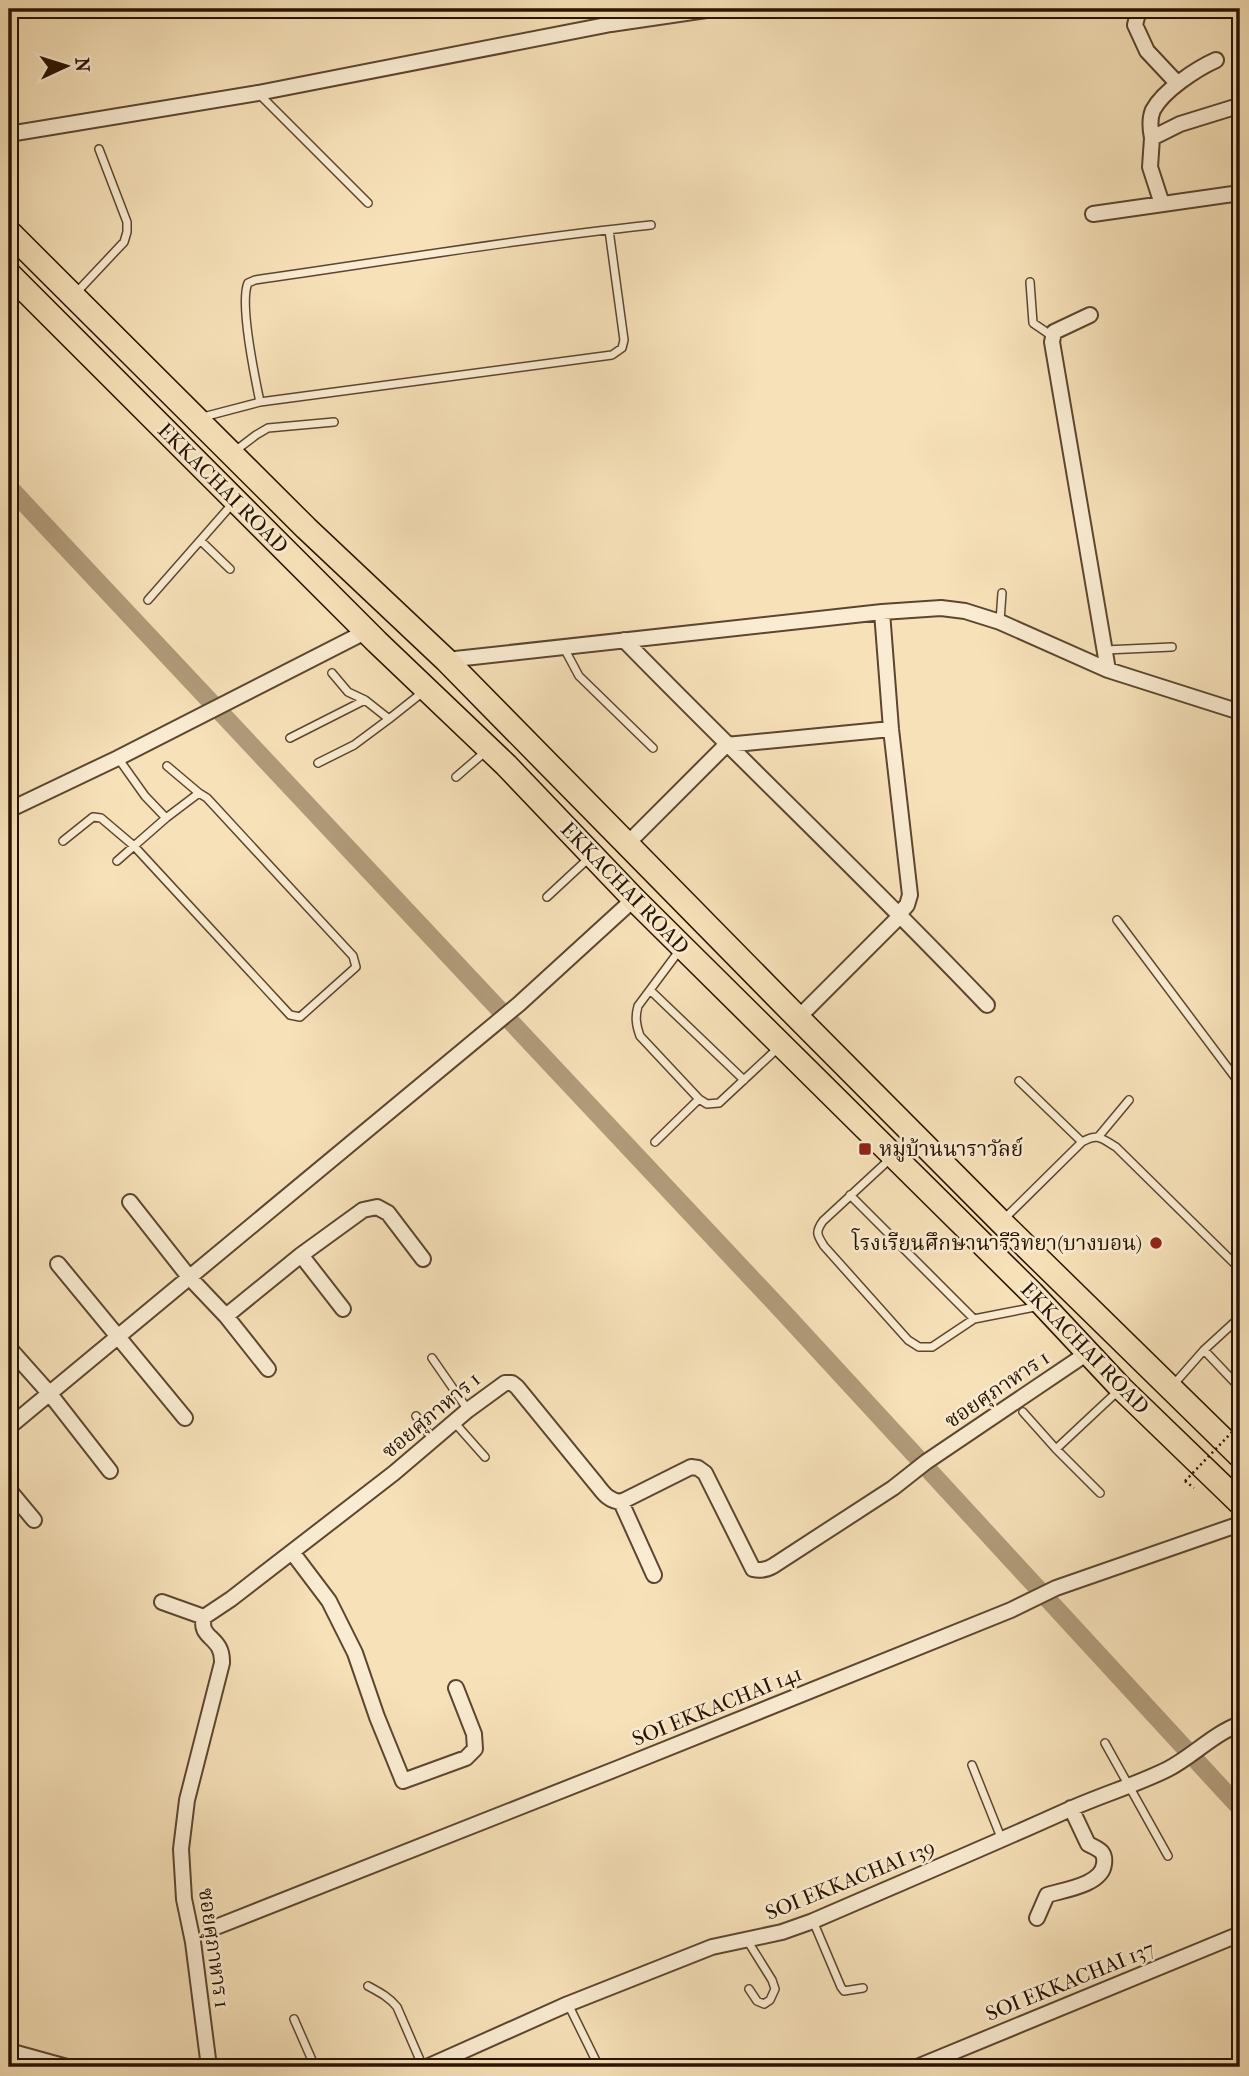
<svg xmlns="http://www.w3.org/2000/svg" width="1249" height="2076" viewBox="0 0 1249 2076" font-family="'IM FELL French Canon','Noto Serif Thai',serif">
  <rect width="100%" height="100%" fill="#f7e1b9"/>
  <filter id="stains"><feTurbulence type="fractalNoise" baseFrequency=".00286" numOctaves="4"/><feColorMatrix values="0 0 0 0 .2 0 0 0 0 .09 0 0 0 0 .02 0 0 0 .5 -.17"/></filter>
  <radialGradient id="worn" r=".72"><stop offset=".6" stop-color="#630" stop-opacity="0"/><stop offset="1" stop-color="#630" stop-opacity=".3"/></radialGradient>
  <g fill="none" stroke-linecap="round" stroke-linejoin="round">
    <path stroke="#b19b7a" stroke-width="18" d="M9 487 786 1315 1240 1808"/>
    <g stroke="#5c462f" stroke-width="10">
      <path id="lane" d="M259 94 368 203
        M609 230 624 340 622 348 612 355 260 402C255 378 239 303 248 283L255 280C387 261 519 239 651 225
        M1030 282 1033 323 1052 336
        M76 293 124 242 127 232V222L99 149
        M203 417 260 402
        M235 451 256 435 268 428 334 422
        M201 541 230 569
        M148 600 234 502
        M1000 621 1002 593
        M564 648 579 676 653 748
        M1105 650 1172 647
        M332 673 348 692 365 700
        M290 738 365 700 389 719 423 692
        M118 758 145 796 166 818 199 793 207 798 353 956 356 967 300 1017 290 1015 134 846 166 818
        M318 763 354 745 389 719
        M167 766 199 793
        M456 777 485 752
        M63 841 93 817 101 818 134 846 117 861
        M547 897 589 858
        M1117 920 1240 1084
        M679 951 638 1006C635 1017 636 1025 640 1036L699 1099 707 1104 719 1103 778 1048
        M650 990 744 1080
        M1019 1081 1082 1142
        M1099 1136 1129 1100
        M655 1142 699 1099
        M890 1159 823 1221C815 1232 817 1235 824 1246L908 1340 919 1347H932L974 1319 1040 1306
        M850 1195 974 1319
        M1004 1219 1082 1142C1098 1133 1101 1138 1116 1147L1240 1269
        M1204 1350 1240 1388
        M432 1358 468 1410
        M1174 1384 1204 1350 1240 1317
        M1023 1412 1056 1449
        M416 1416 433 1440
        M454 1422 485 1457
        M1100 1493 1056 1449 1118 1391
        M1105 1743 1168 1856
        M972 1765 1002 1840
        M813 1921 841 1987 844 1991 863 1988
        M747 1940 772 1980 775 1989 770 2000 764 2004 757 2001 749 1989
        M368 1986C379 1992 389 1997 397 2007L423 2067
        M568 2004 599 2067
        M294 2019 315 2067"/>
    </g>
    <g stroke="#5c462f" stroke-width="18">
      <path id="street" d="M1139 9 1135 25 1147 51 1177 83
        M9 134 258 93 611 24 713 9
        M1152 138C1150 128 1149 119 1153 110 1163 91 1196 69 1216 60
        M1162 204 1150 167 1152 138 1180 124 1235 107
        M1093 214 1240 193
        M1090 315 1054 332 1052 342 1108 670
        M882 612 891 729 910 895 907 905 899 914
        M624 640C744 763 869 881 987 1005
        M446 660 882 612 941 608 965 611 1000 622 1108 670 1240 712
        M9 810 118 758 367 631
        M627 844 726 745 891 729
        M798 1018 901 915
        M130 1202 189 1277 226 1316 268 1369
        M301 1255 343 1309
        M58 1264 185 1418
        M226 1316 301 1255 363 1210 377 1207 388 1213 423 1259
        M9 1348 50 1394 110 1471
        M9 1427 519 1004 634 899
        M9 1490 34 1520
        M621 1502 654 1575
        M292 1552 329 1601 355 1653 377 1717 403 1781 466 1758 475 1749 474 1734 456 1688
        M162 1602 204 1617
        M204 1617 231 1599 394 1473 468 1410 505 1383H512L517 1387 597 1485C604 1494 609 1501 621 1502L691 1467 698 1468 705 1473 753 1569C761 1571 766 1570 773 1566L893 1488 926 1462 1089 1352
        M204 1617C198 1640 223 1635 222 1663L187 1800 181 1849 184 1899 193 1942 209 2067
        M1037 1918 1047 1895C1063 1890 1102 1885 1104 1864 1106 1851 1098 1849 1088 1844L1071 1808
        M211 1929 616 1769 1011 1610 1056 1588 1240 1524
        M9 2051 67 2067
        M427 2067 568 2004 712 1947 782 1932 813 1921C898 1884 984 1848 1068 1810 1101 1795 1136 1785 1168 1769 1193 1756 1213 1734 1240 1724
        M917 2067 1240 1934"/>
    </g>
    <g stroke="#281301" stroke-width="26">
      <path id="primary" d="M9 232 306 528 446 660 798 1018 1001 1222 1240 1456
        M9 274 377 642 506 765 634 899 1032 1293 1121 1388 1240 1503"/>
    </g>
    <path stroke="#281301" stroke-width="2.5" stroke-dasharray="2 3.5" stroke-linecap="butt" d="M1185 1481 1194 1488"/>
    <use href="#lane" stroke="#faecd2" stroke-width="7"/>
    <use href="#street" stroke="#faecd2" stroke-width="14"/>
    <use href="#primary" stroke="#f7e1b9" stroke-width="23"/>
    <path stroke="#281301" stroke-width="2.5" stroke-dasharray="2 3.5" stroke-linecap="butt" d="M1185 1481 1235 1429"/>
  </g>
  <g fill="#8f2418" stroke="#faecd2" stroke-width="2.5">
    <rect x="858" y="1142" width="14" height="14" rx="3.5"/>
    <circle cx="1156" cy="1243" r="7"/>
  </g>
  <g text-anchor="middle" stroke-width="5" stroke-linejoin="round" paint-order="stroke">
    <g font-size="21" fill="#281301" stroke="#faecd2">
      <text transform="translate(223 488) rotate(45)" y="7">EKKACHAI ROAD</text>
      <text transform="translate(625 888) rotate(46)" y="7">EKKACHAI ROAD</text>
      <text transform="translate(1085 1348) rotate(46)" y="7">EKKACHAI ROAD</text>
      <text transform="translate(997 1389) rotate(-34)" y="7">ซอยศุภาหาร 1</text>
      <text transform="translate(431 1415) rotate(-40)" y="7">ซอยศุภาหาร 1</text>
      <text transform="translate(717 1706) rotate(-22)" y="7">SOI EKKACHAI 141</text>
      <text transform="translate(850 1880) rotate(-22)" y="7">SOI EKKACHAI 139</text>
      <text transform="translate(214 1948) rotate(82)" y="7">ซอยศุภาหาร 1</text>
      <text transform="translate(1070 1981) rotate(-22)" y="7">SOI EKKACHAI 137</text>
    </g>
    <g font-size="21" fill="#281301" stroke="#faecd2" text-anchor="start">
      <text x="879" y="1156">หมู่บ้านนาราวัลย์</text>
      <text x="1142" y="1250" text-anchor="end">โรงเรียนศึกษานารีวิทยา(บางบอน)</text>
    </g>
  </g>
  <rect width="1249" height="2076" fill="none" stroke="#f7e1b9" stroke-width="35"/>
  <rect x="10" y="10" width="1228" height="2055" fill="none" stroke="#281301" stroke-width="3.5"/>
  <rect x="18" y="18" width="1214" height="2041" fill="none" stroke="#281301" stroke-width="2"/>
  <g transform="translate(66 66) rotate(86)" stroke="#faecd2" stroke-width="5" paint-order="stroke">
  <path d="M0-5L12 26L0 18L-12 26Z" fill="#281301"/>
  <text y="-10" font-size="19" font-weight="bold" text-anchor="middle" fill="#281301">N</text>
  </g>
  <rect width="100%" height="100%" filter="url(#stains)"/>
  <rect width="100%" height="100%" fill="url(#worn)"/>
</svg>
